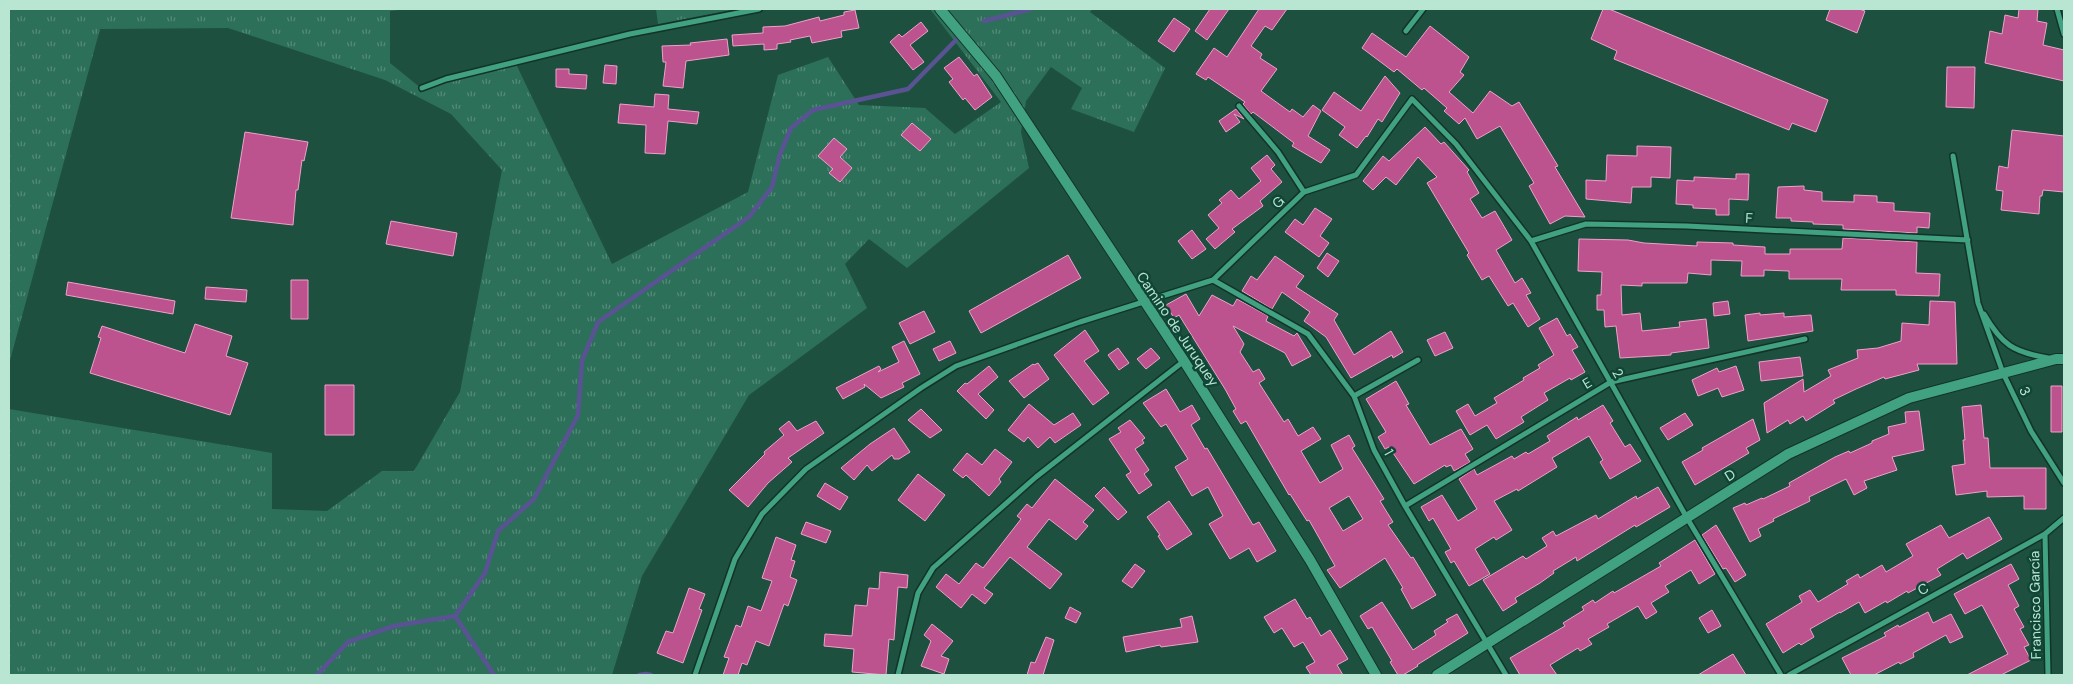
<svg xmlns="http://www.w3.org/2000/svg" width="2073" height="684" viewBox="0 0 2073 684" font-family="'DM Sans',sans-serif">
  <defs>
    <pattern id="grass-tufts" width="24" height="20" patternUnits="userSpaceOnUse" patternTransform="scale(1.25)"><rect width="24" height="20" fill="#2d7059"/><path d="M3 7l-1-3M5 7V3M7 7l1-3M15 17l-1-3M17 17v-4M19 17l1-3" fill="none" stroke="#538b78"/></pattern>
  </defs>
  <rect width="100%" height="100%" fill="#1d503f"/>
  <path fill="url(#grass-tufts)" d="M9 9H408L390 11V63L422 89 516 64 612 264 748 192 778 75 828 57 859 105 925 108 955 134 1001 102 930 9H1092L1090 12 1165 68 1134 132 1071 109 1082 88 1051 67 1026 101 1021 132 1029 168 907 268 869 239 845 264 867 308 749 395 642 576 612 675H9V409L272 453V509L327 511 382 471H414L460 392 502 170 451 114 385 80 228 28 100 29 9 364Z
    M656 9H736L658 24Z"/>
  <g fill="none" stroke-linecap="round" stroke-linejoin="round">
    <path stroke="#5a5393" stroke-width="4.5" d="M984 21 1031 9
      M455 616 494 675
      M317 675 348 642 394 626 455 616 485 573 498 531 534 499 578 415 582 361 598 322 749 217 772 187 780 154 791 128 813 110 908 89 956 40
      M639 675 646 674 651 675"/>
  </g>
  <path fill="#bc528e" stroke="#efa1c9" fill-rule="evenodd" d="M1210 9H1229L1207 40 1195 31Z
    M1259 9H1287L1272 30 1265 26 1251 46 1262 54 1260 58 1277 69 1261 91 1290 112 1292 109 1303 117 1313 105 1321 111 1308 136 1330 150 1321 163 1292 146 1294 143 1253 112 1251 114 1243 104 1245 102 1208 77 1206 80 1196 74 1214 48 1227 57Z
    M1603 9H1609L1828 100 1816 132 1792 123 1789 130 1614 59 1617 51 1591 39Z
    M1830 9H1859L1865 11 1857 33 1826 20Z
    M2019 9H2038L2037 21 2047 23 2043 45 2064 50V81L1985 63 1990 31 2002 34 2005 15 2018 18Z
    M855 10 859 28 841 31 842 37 812 43 810 36 790 40 791 42 777 44V49L764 50V44L733 46 732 35 763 33V27L785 26 819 17 820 21 844 15V12Z
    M1174 18 1190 29 1174 52 1158 41Z
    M921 22 928 31 910 45 924 62 913 70 890 42 899 34 902 37Z
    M1430 26 1469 57 1460 72 1464 75 1449 92 1473 113 1490 91 1512 106 1519 102 1558 166 1555 167 1585 217 1565 216 1550 224 1529 186 1534 183 1500 126 1477 139 1465 118 1459 124 1444 111 1447 108 1424 88 1422 90 1397 69 1394 72 1362 48 1372 33 1406 57Z
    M727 39 729 55 686 61 683 88 663 86 666 62H663L662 46 691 45 690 43Z
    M959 57 974 76 977 74 992 97 975 110 965 98 963 100 949 82 953 79 944 68Z
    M605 65 617 66 616 84 603 83Z
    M1947 67H1975L1974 108 1946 107Z
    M556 69H569V74L587 75 586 89 556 87Z
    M1385 76 1400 93 1382 122 1378 119 1367 137 1366 136 1357 148 1339 135 1345 127 1322 110 1334 92 1361 111Z
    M655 94 669 95 668 109 699 112 697 124 668 121 665 154 645 153 646 125 618 123 620 104 654 107Z
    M1236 109 1244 119 1234 114 1240 122 1226 132 1219 121Z
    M912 123 931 139 920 151 901 135Z
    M1425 127 1441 144 1444 142 1469 170 1467 172 1479 193 1470 199 1482 218 1495 211 1512 240 1496 250 1515 283 1522 278 1531 293 1526 295 1540 319 1528 327 1513 303 1508 306 1489 276 1482 280 1467 255 1469 253 1427 183 1437 177 1418 157 1396 185 1386 177 1373 190 1363 181 1383 156 1389 161Z
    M2012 130 2064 136V192L2043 190 2042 196H2040L2039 214 2001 210 2003 191 1996 190 1999 166 2008 168Z
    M245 132 308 142 304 161 302 160 298 190H296L293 225 231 218Z
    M834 138 847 149 840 157 852 168 840 182 829 173 833 169 818 156Z
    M1637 146 1671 147 1670 178 1651 177V187H1632L1631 203 1586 199V180L1606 181 1607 155 1637 156Z
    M1267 155 1275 165 1271 169 1282 182 1260 201 1263 206 1232 229 1235 232 1215 249 1206 239 1219 228 1208 215 1222 203 1219 200 1231 190 1239 199 1261 181 1251 168Z
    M1736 174H1749L1748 200 1729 199V215H1716V209L1693 208V205L1676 204 1677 180 1694 181V177L1736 179Z
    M1804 186V190L1822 192V201L1854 202V195L1877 196V202L1894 203V211L1930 213 1929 228 1917 227V233L1843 229V225L1813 224V222L1791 221V218H1776L1778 187Z
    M1315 208 1332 219 1320 236 1329 243 1319 257 1285 232 1295 219 1303 225Z
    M391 221 457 233 453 256 386 244Z
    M1192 230 1206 249 1192 259 1178 241Z
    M1843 238 1917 242 1916 273 1940 274 1939 296 1896 295V290H1841L1842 279H1789V271L1764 270V276H1741L1742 261 1711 260V275L1688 273 1687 283H1642V286L1621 285 1622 315 1640 313 1642 331 1680 327 1679 322 1706 319 1709 348 1671 353V355L1620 358 1616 326 1605 327 1604 310H1597V295H1601L1602 272 1578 271 1579 239 1628 240 1644 243 1697 246V242L1733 243V245L1765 247V254H1790V249H1842Z
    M1327 253 1339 261 1328 277 1317 268Z
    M1068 255 1081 278 981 333 969 311Z
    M1275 256 1304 276 1296 287 1338 314 1334 320 1354 355 1391 331 1403 352 1393 358 1392 355 1351 378 1326 337 1304 321 1310 312 1282 292 1272 309 1242 291 1251 276 1257 280Z
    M291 280H308V319H291Z
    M68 282 175 301 173 314 66 295Z
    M206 287 247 290 246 302 205 299Z
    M1186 294 1199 316 1212 295 1233 306 1237 299 1268 316 1266 321 1294 336 1297 333 1311 356 1292 366 1285 353 1233 326 1244 344 1240 352 1253 372 1259 369 1265 379 1259 383 1284 422 1288 419 1298 436 1313 427 1321 439 1301 451 1320 483 1343 469 1331 445 1349 435 1355 446 1352 448 1384 499 1380 501 1393 522 1388 525 1411 558 1413 557 1436 595 1412 609 1401 589 1403 588 1385 558 1340 588 1327 570 1335 566 1309 520 1307 521 1290 494 1289 495 1246 421 1241 424 1233 411 1236 409 1225 389 1179 315 1174 318 1166 305ZM1349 496 1363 519 1343 531 1329 508Z
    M1728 301 1730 314 1714 316 1713 303Z
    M1930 301 1955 302 1957 364H1917L1919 370 1885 379 1884 377 1856 389 1833 400 1835 403 1806 421 1803 416 1790 424 1788 420 1767 433 1764 403 1803 379 1804 392 1831 376 1828 370 1858 358 1857 350 1878 348 1901 341 1902 323 1929 325Z
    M924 311 935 332 910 344 899 323Z
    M1760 313V315L1784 313V317L1811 315 1813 331 1748 341 1745 315Z
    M1557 318 1567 336 1570 334 1578 347 1572 350 1585 372 1571 380 1570 378 1544 393 1548 400 1521 417 1524 422 1496 439 1487 425 1470 435 1456 411 1468 404 1475 416 1497 403 1494 398 1524 380 1523 378 1540 368 1538 365 1554 355 1539 328Z
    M195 324 232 336 226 356 248 363 230 415 90 373 101 338 98 337 102 326 185 353Z
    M1085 330 1099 351 1084 361 1109 393 1093 405 1054 355Z
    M1445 332 1453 348 1435 356 1427 340Z
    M904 341 920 374 902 383 904 387 881 398 864 384 865 387 843 399 836 388 879 366 881 369 878 372 899 362 892 347Z
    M950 341 956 353 939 361 933 349Z
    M1118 348 1129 363 1119 370 1108 355Z
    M1151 348 1160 358 1146 369 1137 359Z
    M1800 357 1803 376 1761 381 1759 362Z
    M1038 363 1049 379 1024 398 1009 381 1033 364 1034 365Z
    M989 366 998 377 978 394 994 410 986 419 957 391 965 383 967 384Z
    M1736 366 1744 390 1722 397 1718 388 1698 396 1692 380 1717 368 1719 372Z
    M1396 381 1409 404 1406 405 1430 445 1461 429 1473 449 1465 454 1470 462 1454 471 1451 465 1446 467 1445 465 1414 484 1389 447 1385 449 1378 437 1386 432 1366 399Z
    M325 385H354V435H325Z
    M2051 386H2062V432H2051Z
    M1166 389 1180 412 1192 405 1200 419 1191 425 1205 449 1207 448 1253 525 1259 522 1276 551 1257 562 1249 548 1230 559 1209 524 1223 516 1208 487 1192 496 1175 467 1188 459 1166 424 1161 427 1143 403Z
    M1029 404 1054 425 1073 413 1081 425 1055 443 1050 437 1038 448 1028 437 1024 442 1008 430Z
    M1603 405 1613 421 1610 423 1625 447 1630 444 1641 461 1610 479 1600 462 1603 460 1589 436 1552 458 1557 467 1518 491 1517 489 1494 501 1512 530 1496 540 1494 537 1475 549 1490 574 1469 586 1454 561 1451 563 1445 552 1451 549 1433 518 1429 521 1421 507 1442 495 1458 521 1477 509 1459 479 1474 469 1477 475 1512 456 1514 459 1526 452 1528 454 1550 441 1547 436 1566 424 1577 417 1578 420Z
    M1981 405 1984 438H1988L1990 468H2046V509H2024V496L1987 497V491L1956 495 1952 466 1965 464 1963 440H1965L1962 407Z
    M921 409 942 430 930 438 908 420Z
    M1919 411 1924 450 1892 457 1897 470 1864 481 1867 488 1854 495 1846 479 1809 497 1810 501 1773 519 1774 521 1758 529 1761 536 1750 542 1733 508 1745 503 1746 505 1762 498 1763 499 1790 486 1789 483 1835 457 1849 451 1850 453 1872 443V441L1889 434 1888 427 1906 423 1905 412Z
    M1685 413 1693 425 1668 440 1660 428Z
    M1753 419 1760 440 1746 448 1749 453 1695 485 1682 462 1703 450 1702 448Z
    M1130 420 1145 438 1142 440 1144 443 1135 449 1149 470 1144 474 1152 485 1139 494 1126 475 1131 472 1109 439 1121 432 1118 428Z
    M789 421 797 431 816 421 824 433 788 458 792 462 768 483 748 507 729 490 765 454 764 452 784 435 779 429Z
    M894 428 910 452 899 459H894L892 455 872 471 867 465 854 480 841 468 870 444Z
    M995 449 1012 462 999 479 1001 482 989 496 966 475 963 478 953 470 967 453 982 465Z
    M918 474 945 495 925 521 898 500Z
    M1055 479 1094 510 1083 522 1088 526 1076 540 1049 519 1027 547 1062 574 1050 589 1010 557 984 588 993 594 985 604 972 594 961 608 936 587 946 574 959 584 976 563 983 568 1021 519 1017 516 1027 504 1032 508Z
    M825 483 848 497 840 510 817 496Z
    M1104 487 1127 512 1118 520 1095 496Z
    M1658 487 1670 507 1636 527 1635 525 1577 561 1576 557 1553 571 1554 573 1540 583 1515 598 1517 602 1503 611 1483 580 1523 556 1526 559 1547 546 1542 538 1553 531 1556 536 1596 515 1598 519 1636 496 1637 499Z
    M1169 501 1192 534 1167 550 1158 536 1160 535 1147 517Z
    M1989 517 2002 539 1967 559 1963 553 1937 569 1941 575 1908 593 1907 591 1887 603 1886 601 1865 613 1859 602 1840 613V612L1810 629 1814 637 1801 645 1799 643 1783 653 1766 624 1802 602 1799 596 1810 590 1818 602 1848 584 1846 581 1858 574 1860 578 1882 565 1886 572 1913 556 1906 544 1941 525 1949 538Z
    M806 522 831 531 826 543 801 534Z
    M1716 525 1746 575 1735 582 1726 568 1723 569 1702 535Z
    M776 537 796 545 791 560 795 561 790 577 797 580 788 606 784 604 769 646 756 641 747 665 742 663 738 675H723L729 658 724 657 736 625 741 627 748 606 761 611 772 581 762 578Z
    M1695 540 1715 574 1699 584 1691 570 1665 586 1669 592 1651 603 1657 612 1646 619 1638 606 1607 624 1609 627 1588 639 1592 644 1580 651 1578 648 1550 665 1557 675H1520L1510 658 1565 626 1563 623 1584 610 1582 607 1593 600 1595 603 1613 591 1614 593 1661 566 1659 563Z
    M1135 564 1145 571 1132 588 1122 581Z
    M2011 564 2019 579 2008 585 2019 606 2014 609 2024 627 2020 629 2029 645 2024 647 2031 660 2001 675H1967L2008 654 1982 605 1965 614 1954 594Z
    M880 572 908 575 907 588 898 587 894 640 889 639 886 675 852 672 854 649 824 646 825 634 852 636 855 605 867 606 869 588 879 589Z
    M689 588 705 594 699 609 702 610 683 663 657 653 666 631 673 633Z
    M1295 599 1307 619 1310 617 1321 636 1330 630 1348 659 1337 665 1343 675H1311L1306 667 1315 662 1303 642 1294 647 1282 628 1274 633 1264 617Z
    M1382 602 1413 650 1436 635 1434 631 1448 622 1446 620 1457 614 1468 633 1417 665 1418 666 1403 675H1398L1390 662 1392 661 1372 627 1368 629 1360 616Z
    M1070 607 1081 613 1076 623 1065 618Z
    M1712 610 1721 626 1708 633 1699 618Z
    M1928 612 1933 623 1951 614 1963 637 1950 643 1946 635 1913 653 1914 657 1900 664 1899 662 1874 675H1851L1842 658 1886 636 1884 633 1898 625 1899 627Z
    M1192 616 1198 642 1161 647 1160 645 1126 652 1123 637 1182 627 1180 619Z
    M932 624 953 641 941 656 949 659 944 674 921 666 931 641 924 635Z
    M1046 637 1054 640 1043 675H1027L1031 662 1035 663Z
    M1733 654 1746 675H1698Z"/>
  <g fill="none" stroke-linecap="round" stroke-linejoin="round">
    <g stroke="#143328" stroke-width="8">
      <path id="street" d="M2057 9 2064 34
        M1406 31 1423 9
        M422 88 446 79 630 34 759 9
        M1239 106 1278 152 1304 192
        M1953 156 1978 303 2003 373 2031 431 2064 483
        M1531 241 1586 224 1687 226 1968 240
        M1213 280 1308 334 1354 396 1374 450 1405 506 1506 675
        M1984 314C2002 345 2013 352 2048 358
        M1354 396 1418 360
        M1405 506 1611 382 1805 339
        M2045 534 2048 675
        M695 675 735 559 762 514 806 469 921 388 956 366 1080 322 1213 280 1304 192 1356 175 1412 99 1456 144 1531 241 1687 518 1781 675
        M898 675 918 593 933 568 1036 477 1184 361
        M1789 675 2045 534 2064 518"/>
    </g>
    <g stroke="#143328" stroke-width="12">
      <path id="secondary" d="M940 9 996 76 1184 361 1310 560 1376 675
        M1437 675 1788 454 1909 398 2056 359H2064"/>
    </g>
    <use href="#street" stroke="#40a280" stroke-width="5"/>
    <use href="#secondary" stroke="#40a280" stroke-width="10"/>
  </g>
  <g text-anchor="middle" stroke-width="5" stroke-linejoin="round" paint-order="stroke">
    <g font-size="14" fill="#b9e5d3" stroke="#104635">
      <text transform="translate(1278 202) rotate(-44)" y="5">G</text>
      <text transform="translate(1749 218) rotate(3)" y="5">F</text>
      <text transform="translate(1178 329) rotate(56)" y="5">Camino de Juruquey</text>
      <text transform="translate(1618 373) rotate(61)" y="5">2</text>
      <text transform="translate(1587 383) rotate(-31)" y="5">E</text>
      <text transform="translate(2025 391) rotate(64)" y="5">3</text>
      <text transform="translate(1389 452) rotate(62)" y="5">1</text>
      <text transform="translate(1730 475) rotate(-32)" y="5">D</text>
      <text transform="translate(1923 589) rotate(-29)" y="5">C</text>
      <text transform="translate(2035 605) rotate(-91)" y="5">Francisco García</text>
    </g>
  </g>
  <rect width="2073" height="684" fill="none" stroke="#b9e5d3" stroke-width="20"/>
</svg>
